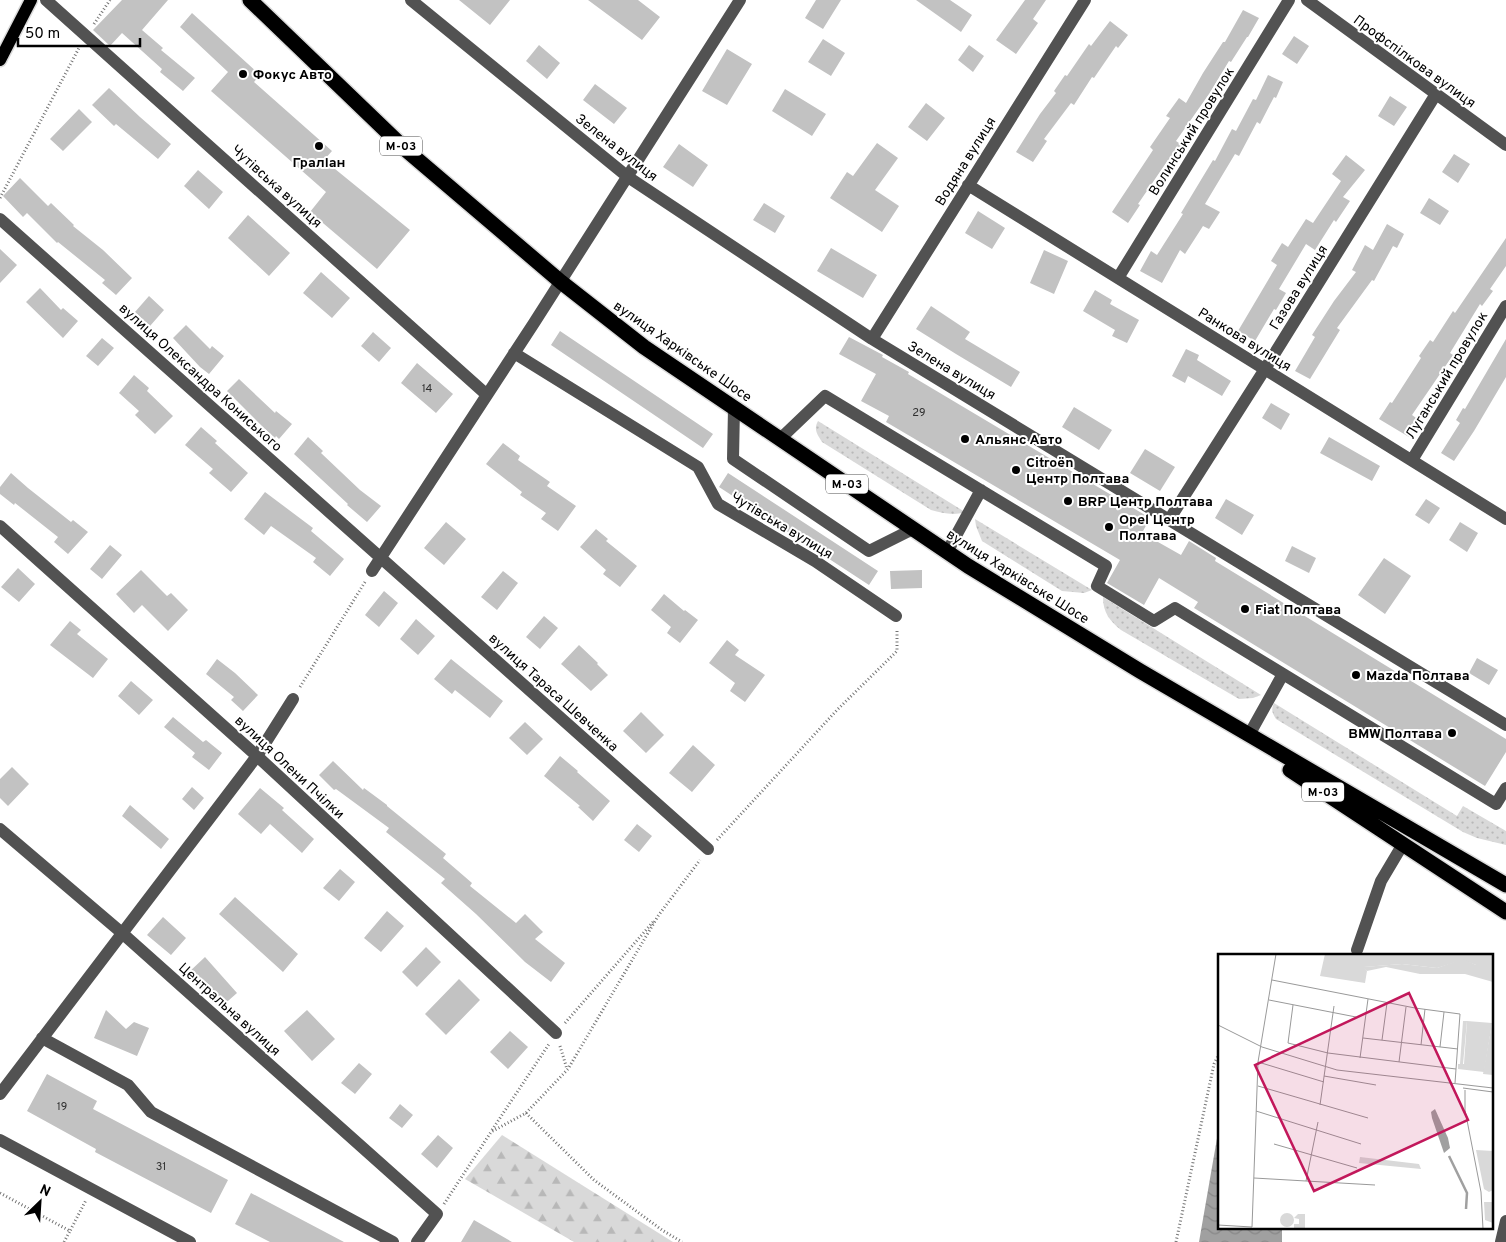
<svg xmlns="http://www.w3.org/2000/svg" width="1506" height="1242" viewBox="0 0 1506 1242" font-family="Overpass,sans-serif">
  <defs>
    <pattern id="grass-dots" width="8" height="8" patternUnits="userSpaceOnUse" patternTransform="scale(1.25)"><rect width="8" height="8" fill="#d9d9d9"/><path d="M2 2h.1M6 6h.1" fill="none" stroke="#b8b8b8" stroke-width="1.8" stroke-linecap="round"/></pattern>
    <pattern id="forest-firs" width="22" height="20" patternUnits="userSpaceOnUse" patternTransform="scale(1.25)"><rect width="22" height="20" fill="#d9d9d9"/><path d="M5 1l3.5 6h-7zM16 11l3.5 6h-7z" fill="#b8b8b8"/></pattern>
    <pattern id="water-waves" width="16" height="10" patternUnits="userSpaceOnUse" patternTransform="scale(1.25)"><rect width="16" height="10" fill="#a0a0a0"/><path d="M0 5q4-4 8 0t8 0" fill="none" stroke="#888"/></pattern>
  </defs>
  <rect width="100%" height="100%" fill="#fff"/>
  <path fill="url(#grass-dots)" d="M818 421 965 512C953 516 943 513 931 510L822 442C818 435 813 430 818 421Z
    M975 519 1092 590 1084 593 1062 591 982 541 976 526Z
    M1103 597 1261 695 1253 698 1239 699 1121 630C1110 621 1103 613 1103 597Z
    M1274 703 1457 816 1463 806 1506 831V845L1477 838 1463 832 1276 719C1272 713 1271 710 1274 703Z"/>
  <path fill="url(#forest-firs)" d="M502 1135 673 1242H574L465 1179Z"/>
  <path fill="url(#water-waves)" d="M1220 1121V1228H1282V1242H1199Z"/>
  <path fill="#c2c2c2" d="M122 0H168L142 30 163 48 161 50 195 78 183 91 160 72 162 69 122 33 110 46 93 30Z
    M459 0H510L490 25Z
    M588 0H638L660 17 642 40Z
    M816 0H841L823 29 805 18Z
    M916 0H950L972 15 961 32Z
    M1025 0H1046L1033 19 1038 23 1016 54 996 40Z
    M1243 10 1259 18 1248 37H1247L1231 62 1229 61 1209 94 1176 141 1182 145 1170 162 1168 160 1138 204 1140 205 1128 223 1112 212 1153 150 1150 147 1170 118 1166 116 1179 98 1186 103 1203 73 1223 42H1225Z
    M192 13 260 75 254 82 332 151 324 160 410 230 377 269 310 212 326 192 211 91 228 72 180 27Z
    M1110 21 1128 35 1118 48 1116 46 1094 78 1092 77 1074 105 1071 103 1044 139 1047 141 1033 162 1016 152 1040 114 1056 93 1054 91 1065 75 1067 76 1089 44 1091 46Z
    M1294 36 1309 46 1297 64 1282 54Z
    M823 39 845 53 831 76 808 62Z
    M539 45 560 63 547 79 526 61Z
    M969 45 984 56 973 72 958 60Z
    M727 49 752 64 727 105 702 91Z
    M1268 75 1283 82 1276 98 1274 97 1260 124 1257 122 1239 156 1235 154 1205 204 1220 212 1209 229 1203 226 1185 254 1180 250 1162 283 1140 271 1151 251 1157 255 1183 214 1181 213 1213 160 1215 161 1232 129 1236 131 1253 99 1256 100Z
    M595 84 627 108 614 124 583 100Z
    M109 88 140 117 171 144 158 159 116 124 114 126 92 105Z
    M785 89 826 114 812 136 772 111Z
    M1390 96 1407 107 1394 126 1378 116Z
    M926 103 945 118 927 141 908 127Z
    M79 109 92 122 63 151 50 139Z
    M877 143 898 158 875 190 899 206 882 232 830 198 847 172 853 176Z
    M679 144 708 165 693 187 663 167Z
    M1454 154 1470 164 1458 183 1442 172Z
    M1346 155 1365 170 1343 197 1350 201 1336 222 1334 220 1315 250 1306 244 1279 289 1286 293 1276 310 1274 309 1255 341 1238 331 1277 265 1271 261 1282 243 1288 247 1306 219 1313 223 1341 181 1332 174Z
    M198 170 223 192 209 209 184 186Z
    M20 178 48 206 51 203 74 225 73 226 103 250 132 278 116 295 102 283 105 280 58 242 57 243 27 213 23 217 3 196Z
    M1429 198 1449 211 1440 225 1420 213Z
    M764 203 785 216 775 233 753 220Z
    M978 211 1005 228 992 249 965 233Z
    M248 215 290 253 269 276 228 238Z
    M1387 224 1404 234 1397 248 1393 246 1374 281 1372 280 1337 328 1340 330 1310 379 1295 371 1315 337 1312 335 1334 301 1356 272 1352 270 1365 245 1373 250Z
    M1506 238V266L1490 289 1493 291 1482 306 1480 304 1450 353 1453 355 1412 415 1419 420 1409 437 1379 419 1390 402 1392 403 1421 358 1419 356 1430 340 1433 342 1453 311 1455 313Z
    M831 248 877 275 863 298 817 271Z
    M0 249 17 265 0 283Z
    M1044 250 1068 261 1054 294 1030 283Z
    M321 272 350 298 332 318 303 293Z
    M40 288 61 310 63 308 78 321 63 338 26 302Z
    M1095 290 1112 300 1110 304 1139 320 1127 343 1112 336 1115 330 1083 311Z
    M149 296 164 310 150 326 135 312Z
    M931 306 970 332 965 339 1020 372 1011 387 956 354 916 329Z
    M186 325 210 349 212 346 224 356 209 374 200 367 173 338Z
    M560 331 713 434 703 448 551 345Z
    M373 332 391 348 379 362 361 346Z
    M849 337 883 355 882 357 909 372 908 374 1150 518 1142 533 1181 555 1189 541 1216 558 1215 561 1506 739V752L1485 786 1194 608 1198 602 1159 578 1144 605 1107 583 1120 560 886 422 889 416 861 401 876 374 839 354Z
    M102 338 114 348 98 366 86 356Z
    M1506 339V377L1474 431 1454 461 1441 453 1460 423 1456 420 1463 408 1465 409Z
    M1186 349 1199 355 1197 360 1231 381 1222 396 1188 376 1185 383 1172 376Z
    M417 363 453 394 436 413 401 383Z
    M134 375 149 388 147 391 173 416 155 434 135 415 139 411 119 393Z
    M239 379 275 413 276 411 292 424 279 439 276 436 275 438 263 427 227 391Z
    M1271 403 1290 414 1281 430 1262 418Z
    M1074 407 1112 430 1099 450 1062 427Z
    M201 427 217 441 215 443 248 473 231 492 209 473 213 469 185 445Z
    M308 437 323 451 321 453 360 490 381 506 367 522 347 505 348 504 294 454Z
    M1329 437 1380 466 1372 481 1320 453Z
    M503 443 520 456 518 460 550 482 547 486 576 506 558 531 541 519 546 513 520 495 522 492 486 464Z
    M1145 449 1175 467 1160 491 1130 473Z
    M11 473 28 488 71 522 73 520 88 532 68 554 54 542 58 537 15 503 14 505 0 494V487Z
    M728 473 878 571 869 585 719 487Z
    M265 492 313 528 311 531 344 559 330 576 313 562 316 558 271 526 264 535 244 519Z
    M1226 499 1254 515 1242 535 1215 518Z
    M1426 499 1440 508 1429 524 1415 515Z
    M446 522 466 539 444 565 424 548Z
    M1460 522 1478 533 1467 552 1449 540Z
    M596 529 608 539 606 541 637 566 620 587 603 574 606 570 580 547Z
    M110 545 122 555 102 579 90 569Z
    M1292 546 1316 558 1309 573 1285 561Z
    M1384 558 1411 576 1385 614 1358 595Z
    M18 568 35 584 19 602 1 587Z
    M141 570 167 596 171 593 188 610 168 631 142 605 134 613 116 594Z
    M922 570V588L891 589 890 571Z
    M503 571 518 583 497 610 481 597Z
    M384 591 398 603 379 627 365 615Z
    M664 594 684 611 685 610 698 620 680 643 667 633 671 627 651 610Z
    M544 616 558 628 540 649 526 637Z
    M416 619 435 636 418 655 400 639Z
    M70 621 81 630 77 634 108 659 93 678 50 645Z
    M727 640 739 650 735 655 765 675 745 702 730 691 735 683 709 663Z
    M579 645 598 663 597 664 608 675 591 691 561 664Z
    M1477 658 1498 670 1489 685 1469 673Z
    M217 659 235 673 258 695 243 711 231 700 234 697 206 674Z
    M451 659 503 701 490 718 455 690 452 694 434 679Z
    M131 681 153 700 139 715 118 696Z
    M641 712 664 735 646 753 623 731Z
    M173 717 203 742 206 740 222 753 209 770 192 757 195 753 164 727Z
    M525 722 543 739 527 755 509 738Z
    M693 745 715 765 692 792 669 773Z
    M560 756 578 771 577 772 610 801 593 821 578 807 580 806 544 776Z
    M333 761 363 790 364 788 387 805V806L446 854 443 858 472 883 470 886 516 923 525 914 543 932 535 939 565 963 551 982 525 962 476 914 441 883 445 879 386 832 389 828 336 789 334 790 319 775Z
    M12 767 29 784 8 806 0 798V779Z
    M192 787 204 798 194 810 182 799Z
    M260 788 284 808 282 810 314 839 302 853 270 824 261 834 238 814Z
    M130 805 169 839 161 849 122 816Z
    M637 824 652 836 639 852 624 840Z
    M340 869 355 882 339 901 323 888Z
    M235 897 298 954 283 972 219 914Z
    M387 911 404 926 381 952 364 938Z
    M163 917 186 938 171 955 147 935Z
    M426 947 441 962 417 987 402 972Z
    M205 957 237 993 220 1008 188 973Z
    M459 979 480 1000 446 1035 425 1014Z
    M106 1010 126 1029 134 1022 149 1028 137 1056 94 1038Z
    M307 1010 335 1039 312 1061 284 1031Z
    M510 1031 528 1047 508 1069 490 1052Z
    M359 1063 372 1074 355 1094 341 1083Z
    M47 1074 97 1101 93 1109 228 1180 211 1213 95 1152 96 1149 27 1111Z
    M400 1104 413 1115 402 1128 389 1118Z
    M438 1135 453 1148 437 1168 421 1154Z
    M251 1193 344 1242H270L235 1224Z
    M474 1220 512 1242H461Z"/>
  <g fill="none" stroke-linecap="round" stroke-linejoin="round">
    <g stroke="#dbdbdb" stroke-width="15">
      <path id="major" d="M0 60 31 0"/>
    </g>
    <g stroke="#dbdbdb" stroke-width="18">
      <path id="highway" d="M250 0 405 149 561 282 644 347 968 566 1140 671 1506 885
        M1290 770 1506 912"/>
    </g>
    <path stroke="#747474" stroke-width="3" stroke-dasharray="1 2.5" stroke-linecap="butt" d="M94 24 110 0
      M0 198 80 46
      M300 687 365 582
      M717 840 837 710 897 651V629
      M565 1023 653 922
      M560 1046 567 1069
      M526 1113 594 1180 662 1230 682 1242
      M492 1130 549 1044
      M0 1193 70 1231 86 1200
      M444 1204 491 1132 526 1113 568 1069 658 916 700 860
      M64 1242 70 1231
      M1176 1242 1214 1064 1220 1052"/>
    <path stroke="#525252" stroke-width="12" d="M46 0 487 395
      M411 0 628 177 872 339 1506 725
      M1307 0 1506 145
      M968 185 1506 519
      M0 219 708 849
      M1118 278 1289 0
      M872 339 1085 0
      M514 353 698 467 718 504 815 561 896 616
      M734 408 733 459 869 551 913 529
      M780 439 825 396 1106 566 1097 586 1154 621 1175 608 1496 804 1506 788
      M1412 460 1506 306
      M1169 520 1265 369 1436 94
      M0 526 257 756 556 1033
      M947 552 981 490
      M372 571 534 323 740 0
      M1249 735 1283 674
      M0 829 122 933 437 1214 417 1242
      M1357 950 1381 881 1403 844
      M42 1038 128 1085 151 1112 393 1242
      M0 1094 257 756 293 699
      M0 1140 190 1242
      M1501 1242 1506 1221"/>
    <use href="#major" stroke="#000" stroke-width="12"/>
    <use href="#highway" stroke="#000" stroke-width="15"/>
  </g>
  <g fill="#000" stroke="#fff" stroke-width="2">
    <circle cx="243" cy="74" r="5"/>
    <circle cx="319" cy="146" r="5"/>
    <circle cx="965" cy="439" r="5"/>
    <circle cx="1016" cy="470" r="5"/>
    <circle cx="1068" cy="501" r="5"/>
    <circle cx="1109" cy="527" r="5"/>
    <circle cx="1245" cy="609" r="5"/>
    <circle cx="1356" cy="675" r="5"/>
    <circle cx="1452" cy="733" r="5"/>
  </g>
  <g text-anchor="middle" stroke-width="4" stroke-linejoin="round" paint-order="stroke">
    <g font-size="11" fill="#303030">
      <text x="427" y="392">14</text>
      <text x="919" y="416">29</text>
      <text x="62" y="1110">19</text>
      <text x="161" y="1170">31</text>
    </g>
    <g fill="#fff" stroke="#4c4c4c" stroke-width="1">
      <rect x="380" y="136.5" width="42" height="19" rx="4"/>
      <rect x="826" y="474.5" width="42" height="19" rx="4"/>
      <rect x="1302" y="782.5" width="42" height="19" rx="4"/>
    </g>
    <g font-size="12" font-weight="bold" fill="#000">
      <text x="401" y="150">М-03</text>
      <text x="847" y="488">М-03</text>
      <text x="1323" y="796">М-03</text>
    </g>
    <g font-size="14" fill="#000" stroke="#fff">
      <text transform="translate(1415 61) rotate(36)" y="5">Профспілкова вулиця</text>
      <text transform="translate(1191 131) rotate(-58)" y="5">Волинський провулок</text>
      <text transform="translate(617 147) rotate(38)" y="5">Зелена вулиця</text>
      <text transform="translate(965 161) rotate(-58)" y="5">Водяна вулиця</text>
      <text transform="translate(277 186) rotate(42)" y="5">Чутівська вулиця</text>
      <text transform="translate(1298 287) rotate(-58)" y="5">Газова вулиця</text>
      <text transform="translate(1245 339) rotate(32)" y="5">Ранкова вулиця</text>
      <text transform="translate(683 351) rotate(35)" y="5">вулиця Харківське Шосе</text>
      <text transform="translate(952 370) rotate(31)" y="5">Зелена вулиця</text>
      <text transform="translate(1446 375) rotate(-59)" y="5">Луганський провулок</text>
      <text transform="translate(201 377) rotate(42)" y="5">вулиця Олександра Кониського</text>
      <text transform="translate(782 525) rotate(31)" y="5">Чутівська вулиця</text>
      <text transform="translate(1018 576) rotate(32)" y="5">вулиця Харківське Шосе</text>
      <text transform="translate(554 692) rotate(42)" y="5">вулиця Тараса Шевченка</text>
      <text transform="translate(290 767) rotate(43)" y="5">вулиця Олени Пчілки</text>
      <text transform="translate(230 1009) rotate(42)" y="5">Центральна вулиця</text>
    </g>
    <g font-size="14" font-weight="bold" fill="#000" stroke="#fff" text-anchor="start">
      <text x="253" y="79">Фокус Авто</text>
      <text x="319" y="167" text-anchor="middle">Граліан</text>
      <text x="975" y="444">Альянс Авто</text>
      <text x="1026" y="467">Citroën<tspan x="1026" dy="16">Центр Полтава</tspan></text>
      <text x="1078" y="506">BRP Центр Полтава</text>
      <text x="1119" y="524">Opel Центр<tspan x="1119" dy="16">Полтава</tspan></text>
      <text x="1255" y="614">Fiat Полтава</text>
      <text x="1366" y="680">Mazda Полтава</text>
      <text x="1442" y="738" text-anchor="end">BMW Полтава</text>
    </g>
  </g>
  <g transform="translate(1218 954)">
    <rect width="275" height="275" fill="#fff"/>
    <path d="M107 0H264L275 1V11H258L245 6 219 14 184 10 146 13 149 17 147 29 102 22ZM249 67 274 69 266 118 240 115V110H246ZM258 196 275 197V236L271 238 266 235ZM266 248H275V269L267 266Z" fill="#d9d9d9"/>
    <path d="M142 203 201 210 203 215 141 209Z" fill="#d9d9d9"/>
    <path d="M245 5 258 11H275V28L247 20H202L168 13 149 17 145 13 184 10 219 14Z" fill="#d9d9d9"/>
    <path d="M245 67H249L245 110H242ZM274 69H275V121L265 120ZM62 266a7 7 0 1 1 14 0a7 7 0 1 1-14 0ZM80 260H87V275H76V270H81V265L76 264Z" fill="#d9d9d9"/>
    <path d="M217 155 230 184 232 194 226 199 214 164 213 158Z" fill="#a0a0a0"/>
    <path fill="none" stroke="#a0a0a0" stroke-width="2.5" d="M231 202 249 239 248 255"/>
    <path fill="none" stroke="#999" stroke-width="1" d="M54 26 197 54 242 60 237 129M51 46 138 63M75 51 70 89 110 99 238 115M0 71 44 93 119 116 275 134M145 84 240 95M164 86 169 49M203 91 207 55M222 93 226 58M142 104 150 45M40 108 106 128M181 108 188 53M106 122 158 131M40 132 150 164M245 134 275 138M247 136V156L263 238 265 275M102 151 116 52M38 157 143 190M56 190 139 214M36 224 157 231M88 227 100 168M0 271 34 273 40 108 58 0"/>
    <path fill="#c2185b" fill-opacity="0.15" stroke="#c2185b" stroke-width="2.5" d="M191 39 250 166 96 237 37 111Z"/>
    <rect width="275" height="275" fill="none" stroke="#000" stroke-width="2.5"/>
  </g>
  <g transform="translate(40 1202) rotate(25)" stroke="#ffffff" stroke-width="4" paint-order="stroke">
  <path d="M0-4L9 19L0 12L-9 19Z" fill="#000000"/>
  <text y="-8" font-size="14" font-weight="bold" text-anchor="middle" fill="#000000">N</text>
  </g>
  <path d="M18 38v8h122v-8" fill="none" stroke="#000000" stroke-width="2.5"/>
  <text x="25" y="38" font-size="15" fill="#000000" stroke="#ffffff" stroke-width="4" paint-order="stroke">50 m</text>
</svg>
